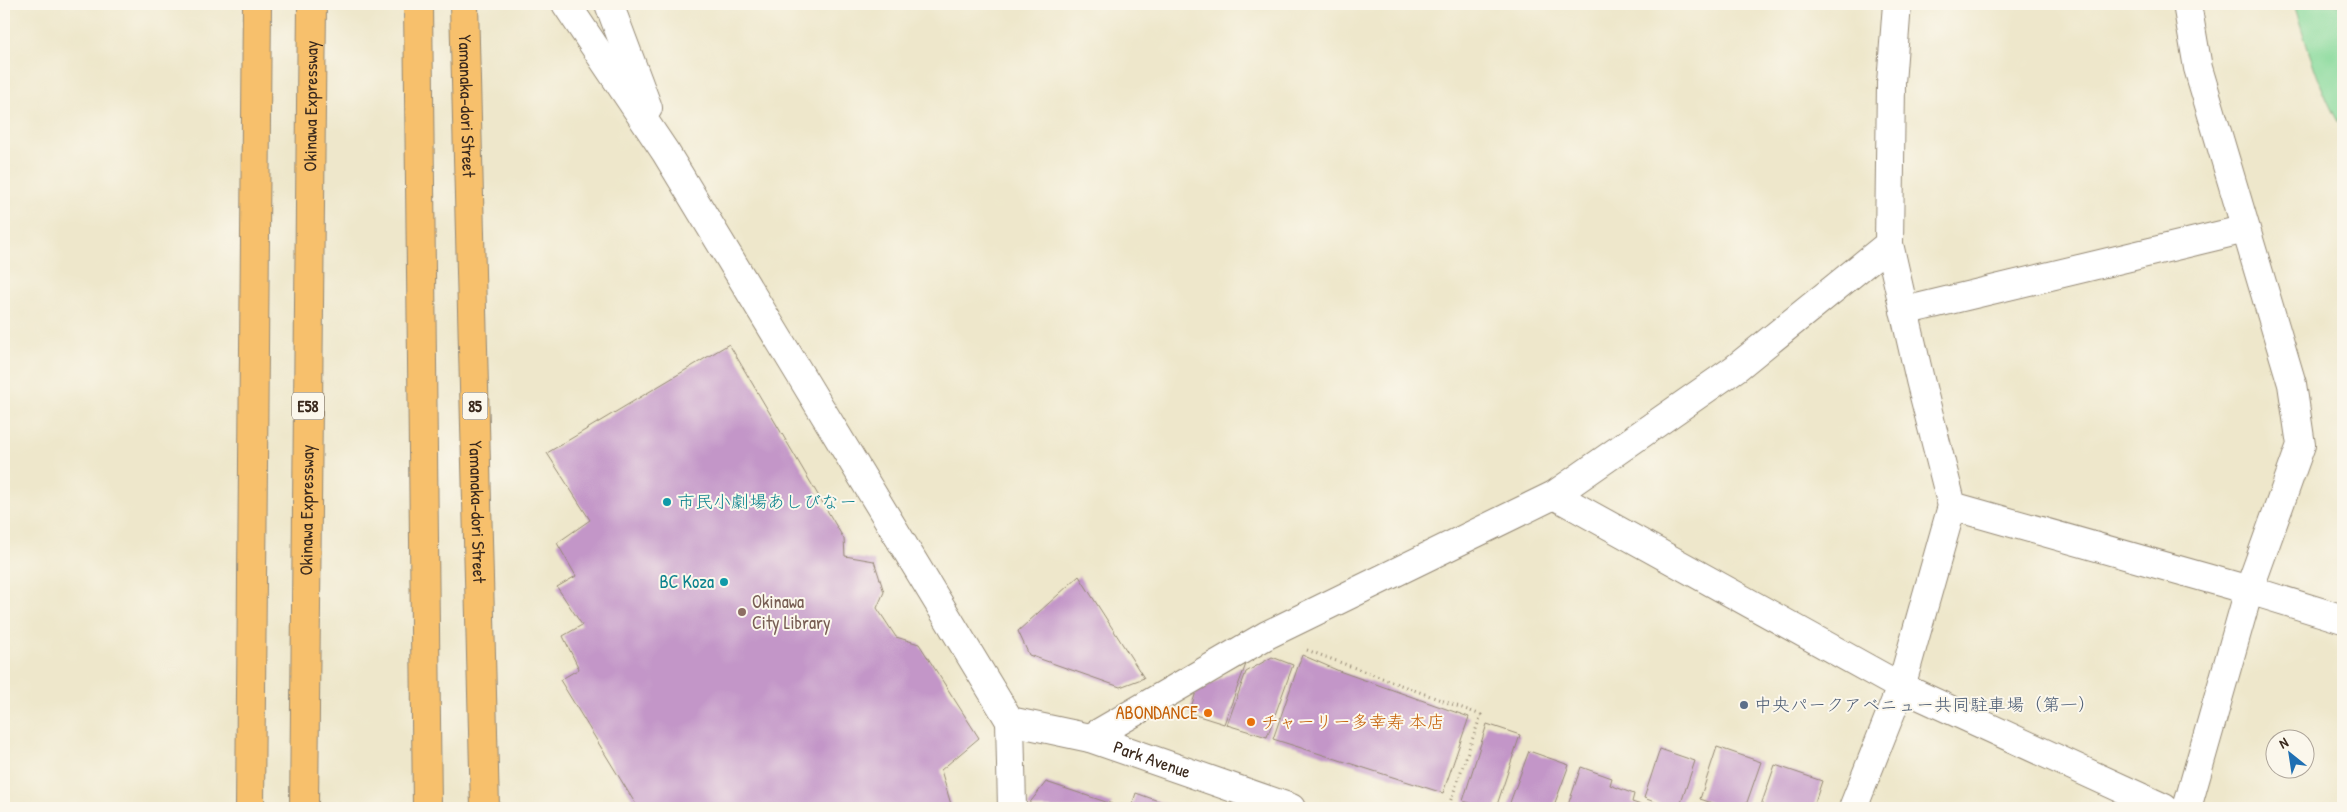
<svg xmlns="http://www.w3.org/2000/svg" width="2347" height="812" viewBox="0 0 2347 812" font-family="'Patrick Hand','Klee One',sans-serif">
  <rect width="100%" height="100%" fill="#fbf7ec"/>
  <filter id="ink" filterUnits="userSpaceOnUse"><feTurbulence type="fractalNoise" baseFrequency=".02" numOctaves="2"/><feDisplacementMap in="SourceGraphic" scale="10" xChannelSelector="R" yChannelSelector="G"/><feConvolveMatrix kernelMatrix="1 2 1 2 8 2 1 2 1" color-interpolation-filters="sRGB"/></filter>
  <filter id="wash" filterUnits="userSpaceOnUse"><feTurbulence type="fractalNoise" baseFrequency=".0096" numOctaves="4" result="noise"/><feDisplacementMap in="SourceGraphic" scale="20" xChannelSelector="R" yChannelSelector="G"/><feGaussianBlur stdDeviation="1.12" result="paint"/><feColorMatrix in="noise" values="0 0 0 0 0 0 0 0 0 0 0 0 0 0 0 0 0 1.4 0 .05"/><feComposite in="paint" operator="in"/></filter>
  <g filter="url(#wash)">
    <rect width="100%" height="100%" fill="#eee7cb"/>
    <path fill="#86d99a" stroke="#60825c" d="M2294 4H2343V130C2321 96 2306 43 2294 4Z"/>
    <g id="blocks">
      <path fill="#c396c8" d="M729 344 844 539 845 556 874 561 884 592 877 608 896 637 919 644 979 738 941 770 952 808H638L560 680 579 669 563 636 582 625 557 587 576 576 557 543 590 520 547 453Z
        M1079 576 1144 678 1120 687 1029 655 1018 631Z
        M1302 655 1339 671 1469 717 1443 793 1273 739Z
        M1272 657 1293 665 1267 737 1227 725 1246 672Z
        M1246 664 1224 724 1189 713 1196 692Z
        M1487 724 1520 735 1496 808H1486L1463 801Z
        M1717 747 1761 762 1745 808H1727L1700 799Z
        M1660 749 1695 761 1680 806 1686 808H1670L1644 798Z
        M1529 751 1569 765 1553 808H1508Z
        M1775 765 1822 781 1813 808H1760Z
        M1581 767 1612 778 1610 785 1634 794 1632 802 1650 808H1567Z
        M1046 782 1112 804 1110 808H1029L1028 805Z
        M1136 793 1178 808H1131Z"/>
    </g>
  </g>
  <g filter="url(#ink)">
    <use href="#blocks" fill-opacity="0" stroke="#948874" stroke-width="1"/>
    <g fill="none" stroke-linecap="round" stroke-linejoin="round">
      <g stroke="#948874" stroke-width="30">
        <path id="minor" d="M2187 4 2198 68 2292 384 2301 445 2249 590 2187 808
          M1904 311 2246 229
          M1554 495 1901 687 2164 808
          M1952 506 2249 590 2343 619
          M1010 721 1012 808
          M1090 738 1267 635 1554 495 1736 368 1889 244
          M1853 808 1901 687 1952 506 1920 380 1889 244 1891 83 1897 4"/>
      </g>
      <g stroke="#948874" stroke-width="30">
        <g id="tertiary">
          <path id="s1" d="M566 4 666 153 1010 721 1090 738 1291 808"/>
          <path d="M609 4 648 108"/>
        </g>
      </g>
      <g stroke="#948874" stroke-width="30">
        <g id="primary">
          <path d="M418 4 427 808"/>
          <path id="s2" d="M464 4 485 808"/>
        </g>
      </g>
      <g stroke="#948874" stroke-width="30">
        <g id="motorway">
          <path d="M250 808 257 4"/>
          <path id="s3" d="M304 808 312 4"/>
        </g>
      </g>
      <path stroke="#948874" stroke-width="3" stroke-dasharray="1 4" stroke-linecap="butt" d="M1307 650 1481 715 1448 808"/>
      <use href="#minor" stroke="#fff" stroke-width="28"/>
      <use href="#tertiary" stroke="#fff" stroke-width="28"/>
      <use href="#primary" stroke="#f7c06c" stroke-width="28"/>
      <use href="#motorway" stroke="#f7c06c" stroke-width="28"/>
    </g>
  </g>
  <g fill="#0f9aa8" stroke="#fbf7ec" stroke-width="2">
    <circle cx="667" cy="502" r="5"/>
    <circle cx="724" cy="582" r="5"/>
  </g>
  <circle fill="#8d6e63" stroke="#fbf7ec" stroke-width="2" cx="742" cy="612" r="5"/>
  <circle fill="#5c6f8a" stroke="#fbf7ec" stroke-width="2" cx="1744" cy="705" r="5"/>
  <g fill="#e8710a" stroke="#fbf7ec" stroke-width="2">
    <circle cx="1208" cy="713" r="5"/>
    <circle cx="1251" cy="722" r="5"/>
  </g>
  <g text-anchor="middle" stroke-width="4" stroke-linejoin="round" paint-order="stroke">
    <g fill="#fbf7ec" stroke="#75685c" stroke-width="1">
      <rect x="292" y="392.5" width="32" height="27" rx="4"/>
      <rect x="462.5" y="392.5" width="25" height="27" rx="4"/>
    </g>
    <g font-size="16" font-weight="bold" fill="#3b2a1e">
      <text x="308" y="412">E58</text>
      <text x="475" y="412">85</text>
    </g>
    <g font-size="18" fill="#3b2a1e" stroke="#fbf7ec">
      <text dy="6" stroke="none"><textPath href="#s3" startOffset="702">Okinawa Expressway</textPath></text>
      <text dy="6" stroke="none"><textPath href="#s2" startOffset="102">Yamanaka-dori Street</textPath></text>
      <text dy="6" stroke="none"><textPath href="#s3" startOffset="298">Okinawa Expressway</textPath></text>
      <text dy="6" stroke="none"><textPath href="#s2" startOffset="508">Yamanaka-dori Street</textPath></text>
      <text dy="6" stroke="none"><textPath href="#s1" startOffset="991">Park Avenue</textPath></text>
    </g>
    <g font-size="18" fill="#0d838f" stroke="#fbf7ec" text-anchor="start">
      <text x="677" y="508">市民小劇場あしびなー</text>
      <text x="714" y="588" text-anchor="end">BC Koza</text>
    </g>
    <g font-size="18" fill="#785e54" stroke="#fbf7ec" text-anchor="start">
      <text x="752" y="608">Okinawa<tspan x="752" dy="21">City Library</tspan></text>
    </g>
    <g font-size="18" fill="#4e5e75" stroke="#fbf7ec" text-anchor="start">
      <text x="1754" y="711">中央パークアベニュー共同駐車場（第一）</text>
    </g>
    <g font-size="18" fill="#c56008" stroke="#fbf7ec" text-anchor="end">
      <text x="1198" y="719">ABONDANCE</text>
      <text x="1261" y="728" text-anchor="start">チャーリー多幸寿 本店</text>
    </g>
  </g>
  <rect width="2347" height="812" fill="none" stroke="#fbf7ec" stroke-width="20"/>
  <g transform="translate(2290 754) rotate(330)"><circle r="24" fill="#fbf7ec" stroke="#aea59a"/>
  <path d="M0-4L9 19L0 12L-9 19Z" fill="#1f6fb2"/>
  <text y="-8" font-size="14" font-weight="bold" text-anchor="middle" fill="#3b2a1e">N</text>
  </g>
</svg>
